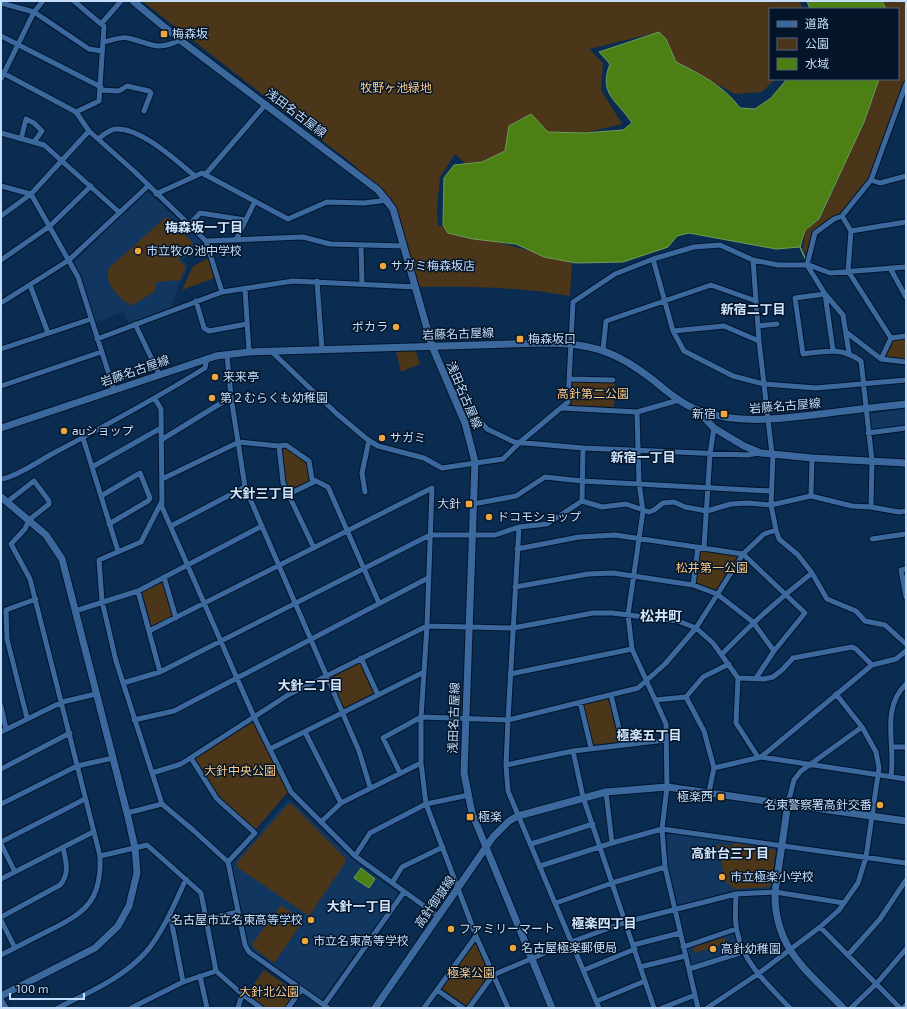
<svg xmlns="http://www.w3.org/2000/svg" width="907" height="1009" viewBox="0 0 907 1009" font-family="'Exo 2','Noto Sans JP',sans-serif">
  <rect width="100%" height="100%" fill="#0a2c51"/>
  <path fill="#113761" d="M145 193H149L201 241 182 260 188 266 177 290 171 309 129 324 123 312 94 323 73 263Z
    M906 409V427L872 431 870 430 869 414Z
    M288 800H290L357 863 397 892 398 895 323 998 320 1000 251 950 248 945 232 864Z
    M667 833 776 847 771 889 735 890 680 905 677 904 668 866Z
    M733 932 735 933 739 950 693 965 691 964 687 949 688 947Z"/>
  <path fill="#4c3619" d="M142 1H800L802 9H770V79H775L762 92 735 94 676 62 666 39 659 32 589 49 603 63 601 90 622 124 584 133 548 132 509 126 505 151 482 162 466 164 455 154 440 177 437 208 438 225 572 263 570 296C519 287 468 286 416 287L388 200 354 165Z
    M882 1H906V84L871 180 842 216 815 233 807 253 803 251 805 230 820 219 864 122 879 79H898V9H886Z
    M166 217 169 218 193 243 178 259 186 267 180 280 156 282 155 291 131 306 128 302 126 303C117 293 103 283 109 268Z
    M209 258 214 278 182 290 193 266Z
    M906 338V361L884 358 892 340Z
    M415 349 420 364 401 372 396 351Z
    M573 381 615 383 614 407 572 406Z
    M285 448 307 462 310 481 291 491 286 483 282 449Z
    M698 547 740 555 716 592 693 583Z
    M163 582 174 617 152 628 142 592Z
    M361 662 375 694 344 709 329 677Z
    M608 698 619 742 592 745 582 706 583 704Z
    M251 723 254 724 288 792 255 830 219 798 195 761 197 757Z
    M288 804H292L345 858V863L309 916 237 867 238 861Z
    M734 843 776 850 770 887 733 889 732 885 730 886 725 879 717 844 732 846Z
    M281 905 302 920V923L274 963 254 948 252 944Z
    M726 937 724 944 695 953 693 947Z
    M474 944H478L491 973 467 1006 441 989Z
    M264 970 296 992 284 1008H264L246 995Z"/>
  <path fill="#4c8015" stroke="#709c5a" d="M807 1H882L886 9H810Z
    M659 32 666 39 676 62C700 74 724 86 740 108L755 109 771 98 787 79H879L864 122 819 219 805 230 800 247 776 249 689 233 677 236 668 247 623 262 576 263 544 257 516 244 473 239 448 233 443 225 444 178 454 165 482 162 505 151 509 126 531 114 548 132 584 133 623 130 632 123C617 100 598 94 610 64L599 52Z
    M361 868 375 879 369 888 354 878Z"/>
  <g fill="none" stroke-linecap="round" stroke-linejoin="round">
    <path stroke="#709c5a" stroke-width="1.5" d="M800 247 806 260"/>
    <g stroke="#00142d" stroke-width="7">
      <path id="street" d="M74 1 101 24
        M1 3 34 12 89 49 102 51
        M1 36 101 87
        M103 42C110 41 122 36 128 38 150 43 157 52 180 40
        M1 72 76 112 89 131 31 194 1 216
        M1 79 34 12 43 1
        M100 90 119 91 127 86 149 91 151 93 144 111
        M76 112 99 101 104 26 101 24 121 1
        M89 131 135 172 206 241 303 237 330 244 404 246
        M1 133 44 145 119 212
        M21 139 26 119 34 123 42 131 34 142
        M98 139C103 135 110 129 116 129 142 128 176 161 195 176
        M205 175 266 104
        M871 180 880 183 906 176
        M1 186 31 194 78 277 114 390
        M156 194 202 173 288 219 327 202 364 203 388 200
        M842 216 851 231 848 271 891 338 906 336
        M189 225 200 213 245 220
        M851 231 906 222
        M236 240 255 201
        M206 241 222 292
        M361 245 362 284
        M653 259 673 331 684 351 733 376 764 384 816 388 906 380
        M1 260 50 226 91 186
        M753 260 759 341 772 454
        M890 268 906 297
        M317 281 322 350
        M30 285 48 333
        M245 289 249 352
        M196 301 204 328 209 331 247 324
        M1 303 69 260 148 186
        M135 324 159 374
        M758 326 777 324
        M673 331 724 326 759 341
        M846 332 881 359 906 362
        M97 339 222 292 293 281 416 287
        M1 349 91 319
        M603 350 606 321 711 285 756 301
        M833 350 825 294 795 298 803 354C826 351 841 347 861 361L872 461 871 507
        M272 352 336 413 368 440 378 446 424 458 442 468 503 459 519 443 568 402 573 302 615 274 653 259 694 247 720 245 753 260 778 265H809L830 273 906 267
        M849 353 843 315 825 294 807 265 815 233 834 219 842 216 871 180 906 84
        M227 355 231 397 245 487 359 751 370 787
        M881 359 891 338
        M569 379 613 380
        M1 386 101 352
        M453 392 462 391 473 412 487 429 514 442 583 448 747 455 760 453
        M155 399 161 409 162 507 254 717 291 792 355 856 438 916
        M561 408 637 412 679 400
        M637 412 639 483 643 511 628 615 632 649 666 724 667 787 662 829 665 867 698 1008
        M868 433 906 428
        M83 438 118 551
        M161 440 231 397
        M279 446 286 445 309 461 312 479 316 481
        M773 454 771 505 776 530 779 539 798 555 812 573 827 599 856 611 865 621 885 625 906 644
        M92 467 161 428
        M1 479C14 478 38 462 50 455 103 427 155 399 205 368L207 358
        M162 479 239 442 279 446 283 483 314 548
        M365 492 362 473 369 440
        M289 494 316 481 328 487 379 603
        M101 496 140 473 150 498 148 501 109 524
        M811 496 812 458
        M582 501 602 507 626 504 649 512 654 510 663 503 674 502 685 507 707 511 731 504 748 503 771 505 811 496 852 506 871 507 899 512 906 511
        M161 503 141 542 99 560 102 601 116 661 162 804
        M473 504 516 496 545 477 582 481 771 491
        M171 526 245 487
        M519 527 508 720 506 765 508 791 599 1008
        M872 539 906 534
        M704 547 710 454 714 428
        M517 549 579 537 615 535 743 554 805 613 774 651 756 678
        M906 569 901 570 906 597
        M164 577 176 618
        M693 585 698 547
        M515 587 588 574 613 573 693 585 717 594 753 622 774 651
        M138 591 160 672
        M75 611 138 591 262 526
        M149 631 432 488 427 626 421 717V763L426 804 476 936 508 1008
        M722 654C750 625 780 598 812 573
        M361 658 378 695
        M510 674 632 649
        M738 678 764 679 773 677 782 670 793 658 852 647 856 649 872 665
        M123 683 160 672 430 535H495L519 527 547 524 582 501 583 448
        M611 695 623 745
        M686 697 704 731 714 768 709 792
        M655 700 686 697 703 677 729 664
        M580 702 591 748
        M1 706 6 729
        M27 718 7 639 6 610 36 599
        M134 720 174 711 428 578
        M1 732 62 702 96 694
        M305 732 341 803
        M892 747H906
        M270 749 424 672
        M573 751 583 797 654 1008
        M761 757 872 665 896 659 906 651
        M191 758 217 799 255 833 228 862
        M506 765 573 751 666 740
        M714 768 761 757 906 779
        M1 769 70 733
        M152 773 181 764 288 695 427 626 513 628 593 613H612L678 621 696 628 713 643 738 678 736 723 758 757
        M400 773 383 738 421 717 508 720 638 688 665 664 696 628 743 554 764 534 776 530
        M891 776C896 745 880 709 906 684
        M606 792 612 843
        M788 803 794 780 801 771 862 727
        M1 804 77 766 113 758
        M127 813 162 804 193 830 228 862 245 945 249 952 328 1008
        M321 822 341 803 421 763
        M1 842 85 799
        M1 844 15 872
        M531 844 593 824
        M100 856 147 845 201 893 216 971 242 994 261 1008
        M355 856 370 833 426 804 469 795
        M540 866 612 843 662 829 906 863
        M1 879 93 832
        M392 883 402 867 443 847
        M736 894C736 905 734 919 737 931 743 963 768 985 790 1008
        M556 903 612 883 665 867
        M170 914 183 982
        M1 917 60 885C70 874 66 861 63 848
        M207 919 238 912
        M1 920 15 948
        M820 927 900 1008
        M633 945 680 933
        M683 947 736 929
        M1 955C17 947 32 939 48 931 85 913 102 901 100 856L30 579 11 544 25 529 29 520 49 504V501L34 481 7 502
        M848 955 880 919 906 880
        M640 967 685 956
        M689 969 743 952
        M584 970 635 949
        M200 976 207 1008
        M437 990 463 1008
        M1 999 6 1008
        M597 1001 645 981
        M324 1005 404 892
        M58 1008C89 992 123 978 146 952 162 934 176 901 186 879
        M131 1008 183 982 216 971
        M238 1008 242 994
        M288 1008 301 990
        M424 1008 476 936
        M469 1008 493 975 571 942 626 922 736 894 775 892 844 903
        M662 1008 695 995
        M707 1008 758 974 820 927 839 910 858 883 866 857 879 768 876 752 862 727 836 694
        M851 1008 877 983 906 949
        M903 1008 906 1005"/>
    </g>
    <g stroke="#00142d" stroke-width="9">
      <path id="secondary" d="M133 1 180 40 378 190 393 209 432 346 465 423 475 462 464 773 472 813 552 1008
        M698 411 714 428 744 446 761 453 812 458 906 463
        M1 428 216 356 249 352 544 343C591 343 616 351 653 380 667 391 681 404 698 410 739 425 779 419 821 414 850 410 878 407 906 404
        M1 497 46 535 62 559 127 813 135 848 137 873 129 906 118 926 95 948 1 996
        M788 803 775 892C774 949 807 970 843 1008
        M375 1008 493 837 509 821 518 816 606 792 667 787 906 821"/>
    </g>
    <use href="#street" stroke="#3c699d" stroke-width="5"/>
    <use href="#secondary" stroke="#3c699d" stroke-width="7"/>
  </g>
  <g fill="#efa73d" stroke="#041529" stroke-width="1.5">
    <rect x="160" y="30" width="8" height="8" rx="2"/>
    <circle cx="138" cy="251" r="4"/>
    <circle cx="383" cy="266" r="4"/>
    <circle cx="396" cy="327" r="4"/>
    <rect x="516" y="335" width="8" height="8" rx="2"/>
    <circle cx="215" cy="377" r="4"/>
    <circle cx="212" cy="398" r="4"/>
    <rect x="720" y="410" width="8" height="8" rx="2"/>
    <circle cx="64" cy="431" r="4"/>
    <circle cx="382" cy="438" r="4"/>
    <rect x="465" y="500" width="8" height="8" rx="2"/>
    <circle cx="489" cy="517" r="4"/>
    <rect x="717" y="793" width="8" height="8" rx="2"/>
    <circle cx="880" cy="805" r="4"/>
    <rect x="466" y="813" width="8" height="8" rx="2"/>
    <circle cx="722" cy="877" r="4"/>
    <circle cx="311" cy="920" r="4"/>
    <circle cx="451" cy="929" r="4"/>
    <circle cx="305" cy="941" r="4"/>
    <circle cx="513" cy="948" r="4"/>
    <circle cx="713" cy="949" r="4"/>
  </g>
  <g text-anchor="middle" stroke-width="3" stroke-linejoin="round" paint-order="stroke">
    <g font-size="12" fill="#c4ddfa" stroke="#041529" text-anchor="start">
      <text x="172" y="38">梅森坂</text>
      <text x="146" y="255">市立牧の池中学校</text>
      <text x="391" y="270">サガミ梅森坂店</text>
      <text x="388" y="331" text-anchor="end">ポカラ</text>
      <text x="528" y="343">梅森坂口</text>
      <text x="223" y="381">来来亭</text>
      <text x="220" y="402">第２むらくも幼稚園</text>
      <text x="716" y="418" text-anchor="end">新宿</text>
      <text x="72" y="435">auショップ</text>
      <text x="390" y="442">サガミ</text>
      <text x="461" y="508" text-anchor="end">大針</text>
      <text x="497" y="521">ドコモショップ</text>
      <text x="713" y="801" text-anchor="end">極楽西</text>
      <text x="872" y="809" text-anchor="end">名東警察署高針交番</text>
      <text x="478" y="821">極楽</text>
      <text x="730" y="881">市立極楽小学校</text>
      <text x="303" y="924" text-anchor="end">名古屋市立名東高等学校</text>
      <text x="459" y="933">ファミリーマート</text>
      <text x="313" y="945">市立名東高等学校</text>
      <text x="521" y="952">名古屋極楽郵便局</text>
      <text x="721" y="953">高針幼稚園</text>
    </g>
    <g font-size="12" fill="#feca86" stroke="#041529">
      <text x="396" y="92">牧野ヶ池緑地</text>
      <text x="593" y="398">高針第二公園</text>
      <text x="712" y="572">松井第一公園</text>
      <text x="240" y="775">大針中央公園</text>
      <text x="471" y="977">極楽公園</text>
      <text x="269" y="996">大針北公園</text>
    </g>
    <g font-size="12" fill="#c4ddfa" stroke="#041529">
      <text transform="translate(296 113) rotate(37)" y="4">浅田名古屋線</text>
      <text transform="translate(458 334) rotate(-2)" y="4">岩藤名古屋線</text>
      <text transform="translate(135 371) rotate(-19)" y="4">岩藤名古屋線</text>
      <text transform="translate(464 395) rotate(67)" y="4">浅田名古屋線</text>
      <text transform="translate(785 406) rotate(-5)" y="4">岩藤名古屋線</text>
      <text transform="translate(454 718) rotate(-88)" y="4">浅田名古屋線</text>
      <text transform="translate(435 902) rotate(-55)" y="4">高針御嶽線</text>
    </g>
    <g font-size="13" font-weight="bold" fill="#d2e6fe" stroke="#041529">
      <text x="204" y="232">梅森坂一丁目</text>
      <text x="753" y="314">新宿二丁目</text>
      <text x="643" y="462">新宿一丁目</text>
      <text x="262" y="498">大針三丁目</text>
      <text x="310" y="690">大針二丁目</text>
      <text x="649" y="740">極楽五丁目</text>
      <text x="730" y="858">高針台三丁目</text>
      <text x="359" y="911">大針一丁目</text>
      <text x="604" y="928">極楽四丁目</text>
    </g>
    <g font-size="14" font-weight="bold" fill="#d2e6fe" stroke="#041529">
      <text x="661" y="621">松井町</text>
    </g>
  </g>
  <rect width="907" height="1009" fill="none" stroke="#c4ddfa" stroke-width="4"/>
  <rect x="769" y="8" width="130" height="72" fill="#041529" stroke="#51657d"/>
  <rect x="777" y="21" width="20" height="6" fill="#3c699d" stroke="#51657d"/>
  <text x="805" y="28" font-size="12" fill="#c4ddfa">道路</text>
  <rect x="777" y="38" width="20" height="12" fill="#4c3619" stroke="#51657d"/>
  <text x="805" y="48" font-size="12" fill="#c4ddfa">公園</text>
  <rect x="777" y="58" width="20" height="12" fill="#4c8015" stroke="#51657d"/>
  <text x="805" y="68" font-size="12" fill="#c4ddfa">水域</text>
  <path d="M10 993v6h74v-6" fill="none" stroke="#c4ddfa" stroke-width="2"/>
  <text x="16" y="993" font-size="12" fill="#c4ddfa" stroke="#041529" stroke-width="3" paint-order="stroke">100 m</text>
</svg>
